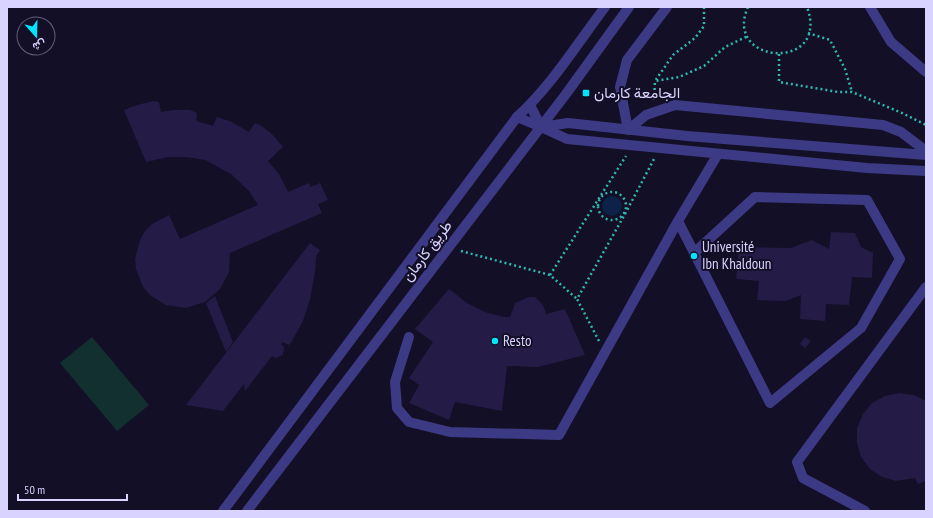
<svg xmlns="http://www.w3.org/2000/svg" width="933" height="518" viewBox="0 0 933 518" font-family="'PT Sans Narrow',Vazirmatn,sans-serif">
  <rect width="100%" height="100%" fill="#130f26"/>
  <path fill="#12302f" d="M92 337 149 405 117 431 60 363Z"/>
  <path fill="#0c2248" d="M602 206a10 10 0 1 1 20 0a10 10 0 1 1-20 0Z"/>
  <path fill="#241b47" d="M154 101 159 102 161 112 173 110H190L197 113 196 121 213 126 217 117 232 122 249 132 255 123 260 125 272 134 283 147 268 161 279 174 288 192 309 183 311 187 320 183 328 200 318 204 322 213 230 253 229 272 220 289 205 302 186 308 166 305 150 295 143 287 136 269 135 259 140 240 145 231 152 224 169 215 180 239 258 205 249 191 231 174 205 160 187 157H168L146 162 124 110 137 105Z
    M831 232 855 233 861 247 873 253 872 278 852 277 849 305 826 304 825 321 800 319 801 295 786 301 757 300 759 281 736 279 739 247 791 248 812 240 829 249Z
    M310 243 320 250 316 257 315 272 310 299 303 321 292 341 289 345 283 342 281 344 284 347 283 355 276 358 272 356 245 391 244 384 223 411 186 405Z
    M449 289 467 303 485 312 504 317H510L515 303 529 297H535L543 305 546 314 565 309 585 355 538 367 507 366 502 411 455 402 449 420 409 403 419 385 409 378 433 342 415 329Z
    M215 296 233 342 226 352 206 303Z
    M805 337 811 341 805 348 800 344Z
    M899 393 914 395 926 401V481L918 484 915 478 896 481 882 477 870 469 861 457 857 443V428L863 414 872 403 885 396Z"/>
  <g fill="none" stroke-linecap="round" stroke-linejoin="round">
    <path stroke="#2fb8b0" stroke-width="2.5" stroke-dasharray="2 3" stroke-linecap="butt" d="M704 7V26L695 38 673 55 655 81 679 77 704 66 725 47 748 36
      M748 7C722 65 831 72 807 7
      M808 33 830 40 845 69 852 92
      M779 54V82L838 92H852L902 113 926 125
      M654 100 655 81
      M598 206a14 14 0 1 1 28 0a14 14 0 1 1-28 0Z
      M461 251 550 275 577 299
      M550 275 626 156
      M599 341 577 299 625 214 654 159"/>
    <path stroke="#3d3a85" stroke-width="10" d="M667 7 627 60 620 87 628 130 646 115 675 105 883 125 901 132 926 151
      M870 7 891 42 926 72
      M530 105 541 127 567 139 867 168 926 171
      M517 117 541 127 568 123 687 136 926 155
      M678 221 770 403 861 328 900 259 867 200 755 197 694 253
      M409 337 395 382 397 408 409 422 450 432 559 435 678 221 718 154
      M865 511 803 478 797 462 926 287"/>
    <path stroke="#3d3a85" stroke-width="10" d="M223 511 517 117C552 85 577 44 605 7
      M247 511 566 94 629 7"/>
  </g>
  <g fill="#00e5ff" stroke="#130f26" stroke-width="1.5">
    <rect x="582" y="89" width="8" height="8" rx="2"/>
    <circle cx="694" cy="256" r="4"/>
    <circle cx="495" cy="341" r="4"/>
  </g>
  <g text-anchor="middle" stroke-width="4" stroke-linejoin="round" paint-order="stroke">
    <g font-size="15" fill="#d9d4ff" stroke="#130f26" text-anchor="start">
      <text x="594" y="98">الجامعة كارمان</text>
      <text x="702" y="252">Université<tspan x="702" dy="17">Ibn Khaldoun</tspan></text>
      <text x="503" y="346">Resto</text>
    </g>
    <g font-size="15" fill="#d9d4ff" stroke="#130f26">
      <text transform="translate(427 251) rotate(-53)" y="5">طريق كارمان</text>
    </g>
  </g>
  <rect width="933" height="518" fill="none" stroke="#d9d4ff" stroke-width="16"/>
  <g transform="translate(36 36) rotate(160)"><circle r="19" fill="#130f26" stroke="#625e7d"/>
  <path d="M0-3L7 15L0 10L-7 15Z" fill="#00e5ff"/>
  <text y="-6" font-size="11" font-weight="bold" text-anchor="middle" fill="#d9d4ff">ش</text>
  </g>
  <path d="M18 494v6h109v-6" fill="none" stroke="#d9d4ff" stroke-width="2"/>
  <text x="24" y="494" font-size="12" fill="#d9d4ff" stroke="#130f26" stroke-width="3" paint-order="stroke">50 m</text>
</svg>
